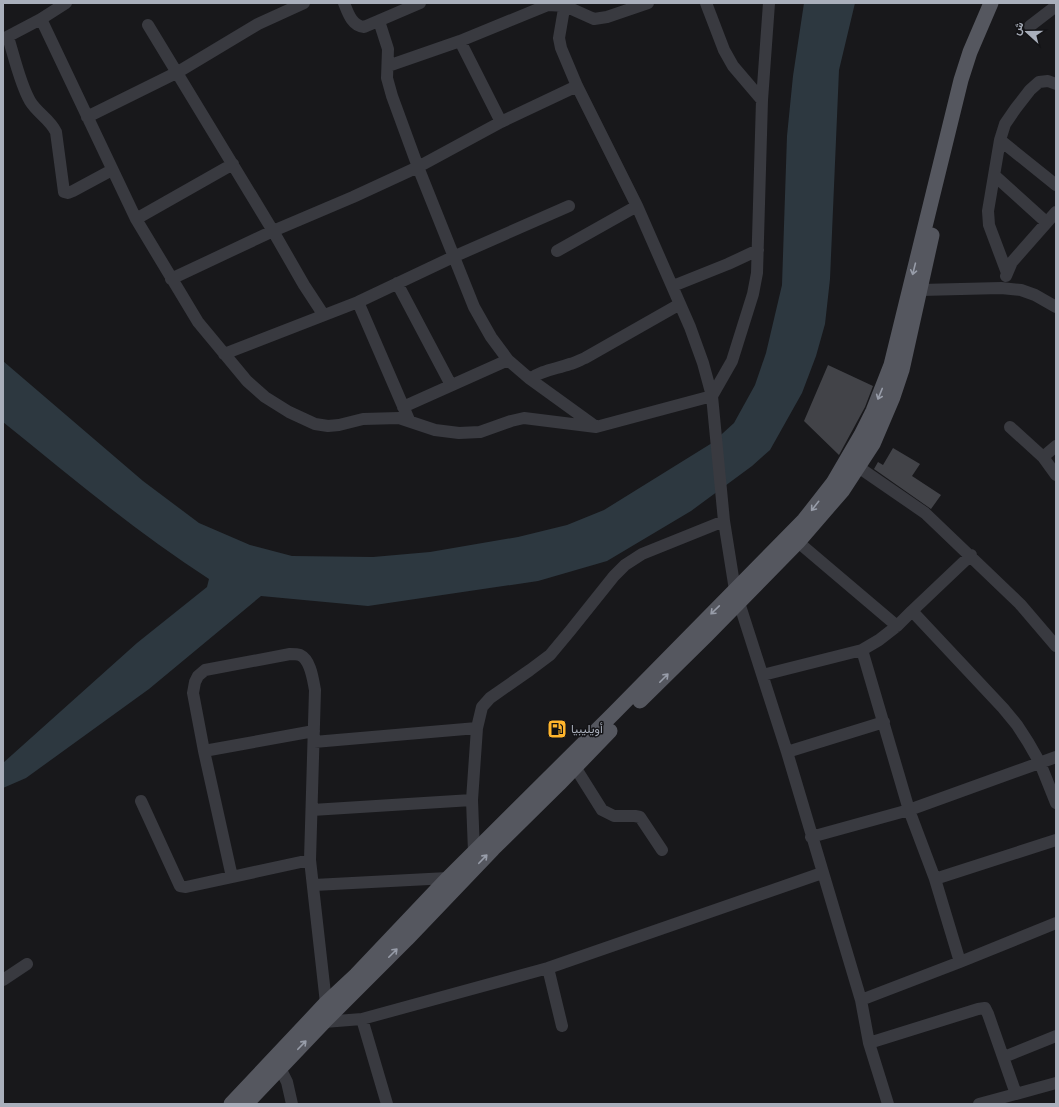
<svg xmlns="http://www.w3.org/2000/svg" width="1059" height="1107" viewBox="0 0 1059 1107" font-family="Ubuntu,Vazirmatn,sans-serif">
  <rect width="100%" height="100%" fill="#18181b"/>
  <path fill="#2d3840" d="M804 3H855L839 70 830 279 825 324 816 356 802 393 770 450 752 466 691 511 607 561 538 581 368 606 261 596 149 689 26 778 3 788V763L137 643 207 587 209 579C136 532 70 476 3 422V361L143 481 199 523 250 545 292 556 373 557 430 552 518 537 567 525 604 510 712 443 734 423 755 385 766 353 782 285 787 136 793 76Z"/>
  <path fill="#424348" d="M828 365 873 386 865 407 839 455 804 421Z
    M893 448 920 464 912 476 941 495 931 509 874 469 878 462 883 465Z"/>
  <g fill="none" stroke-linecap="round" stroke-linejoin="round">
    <path stroke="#393a40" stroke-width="12" d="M344 3C348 13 352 26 364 27L420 3
      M565 3 559 38 561 48 577 86 637 206 690 327 703 363 712 396 724 521 735 590 787 752 861 1000 869 1043 888 1104
      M706 3 724 50 733 66 762 100
      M41 19 136 219 198 322 247 381 265 397 289 412 315 424 328 426 339 425 363 419 399 418 435 430 459 433 480 432 511 421 524 418 596 427 712 396 732 361 753 294 757 273 762 100 769 3
      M379 21 388 49 387 78 392 96 418 167 474 307 491 337 508 360 530 379 595 426
      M148 25 273 231 304 285 323 314
      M1030 26 1056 6
      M8 37C14 56 20 84 30 101 37 113 50 119 56 132L64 192 68 193 73 191 112 170
      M3 39 41 19 66 3
      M460 41 501 122
      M388 66 460 41 548 5 565 6 594 19 607 17 648 3
      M87 117 178 72 258 24 304 3
      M1000 140 1056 185
      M994 175 1046 222
      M136 219 233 164
      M557 251 637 206
      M1007 273 989 225 988 211 1000 140 1005 124 1016 108 1030 90 1039 82 1048 81 1056 84
      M1006 276 1012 262 1056 212
      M171 279 273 231 353 197 418 167 501 122 577 86
      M397 283 451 385
      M673 286 728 264 758 250
      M912 289 921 290 1001 288 1021 290 1035 295 1056 307
      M358 302 409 420
      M224 354 358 302 453 257 569 206
      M530 379C542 370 556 369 570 364 575 363 580 360 585 358L680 304
      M403 407 508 360
      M1010 427 1043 457 1056 475
      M1043 457 1056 446
      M851 462 925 513 1020 604 1056 646
      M798 542 897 626
      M912 611 971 555
      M862 650 909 810 935 879 960 962
      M763 675 862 650 879 640 897 626 912 611 1003 708 1017 725 1028 742 1040 763 1056 803
      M314 742 477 728
      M204 751 314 731
      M787 752 884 722
      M575 767 602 810 614 816H635L640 817 662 850
      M141 801 180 886 186 887 310 860
      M312 810 472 800
      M811 837 909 810 1056 757
      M474 852 472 800 477 728 482 707 490 698 530 670 550 655 570 631 614 576 625 565 642 554 724 521
      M232 877 204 751 193 693 195 682 198 676 205 670 290 654C293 654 297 654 300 655 311 660 313 680 315 690L310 860 326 1003
      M935 879 1056 840
      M314 885 448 878
      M548 968 562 1026
      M3 980 27 964
      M861 1000 960 962 1056 923
      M362 1019 387 1104
      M324 1022 362 1019 548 968 822 873
      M869 1043 978 1009 985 1008 988 1014 1016 1094
      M1004 1057 1056 1036
      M280 1068 287 1082 292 1104
      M979 1104 1056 1083"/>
    <path stroke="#55575f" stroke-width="15" d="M640 701 707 635 798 542 843 490 873 444 893 397 902 370 932 235
      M231 1104 326 1003 356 975 448 878 614 713 804 520 833 483 861 435 873 411 891 365 961 80 970 52 991 3
      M246 1104 324 1022 407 939 493 849 559 784 610 731"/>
  </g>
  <defs><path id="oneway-shaft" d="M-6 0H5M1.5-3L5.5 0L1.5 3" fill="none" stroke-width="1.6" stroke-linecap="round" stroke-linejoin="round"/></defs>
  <g stroke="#989da9">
    <use href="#oneway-shaft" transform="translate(914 269) rotate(104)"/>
    <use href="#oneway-shaft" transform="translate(880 394) rotate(112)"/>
    <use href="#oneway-shaft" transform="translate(815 506) rotate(128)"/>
    <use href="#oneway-shaft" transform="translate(715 610) rotate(136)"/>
    <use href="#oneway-shaft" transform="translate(664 678) rotate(-45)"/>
    <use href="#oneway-shaft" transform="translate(483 859) rotate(-46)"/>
    <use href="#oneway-shaft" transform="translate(393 953) rotate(-45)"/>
    <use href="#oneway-shaft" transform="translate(302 1045) rotate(-46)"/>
  </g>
  <defs>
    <g id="fuel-square" transform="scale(1)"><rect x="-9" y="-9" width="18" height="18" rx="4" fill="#ffb52c" stroke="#131316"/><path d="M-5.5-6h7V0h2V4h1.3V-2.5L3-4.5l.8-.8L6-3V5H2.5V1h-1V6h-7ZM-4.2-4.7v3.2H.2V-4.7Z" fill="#111"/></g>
  </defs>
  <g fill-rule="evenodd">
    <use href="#fuel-square" x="557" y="729"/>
  </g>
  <g text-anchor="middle" stroke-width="3" stroke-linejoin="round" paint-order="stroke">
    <g font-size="12" fill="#a9afbb" stroke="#131316" text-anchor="start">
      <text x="571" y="733">أويليبيا</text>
    </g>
  </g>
  <rect width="1059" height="1107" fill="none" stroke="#a9afbb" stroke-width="8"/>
  <g transform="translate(1027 32) rotate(291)" stroke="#131316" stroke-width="3" paint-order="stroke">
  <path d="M0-3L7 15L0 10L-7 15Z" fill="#a9afbb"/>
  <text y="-6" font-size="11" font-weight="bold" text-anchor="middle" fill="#a9afbb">ش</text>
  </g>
</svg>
